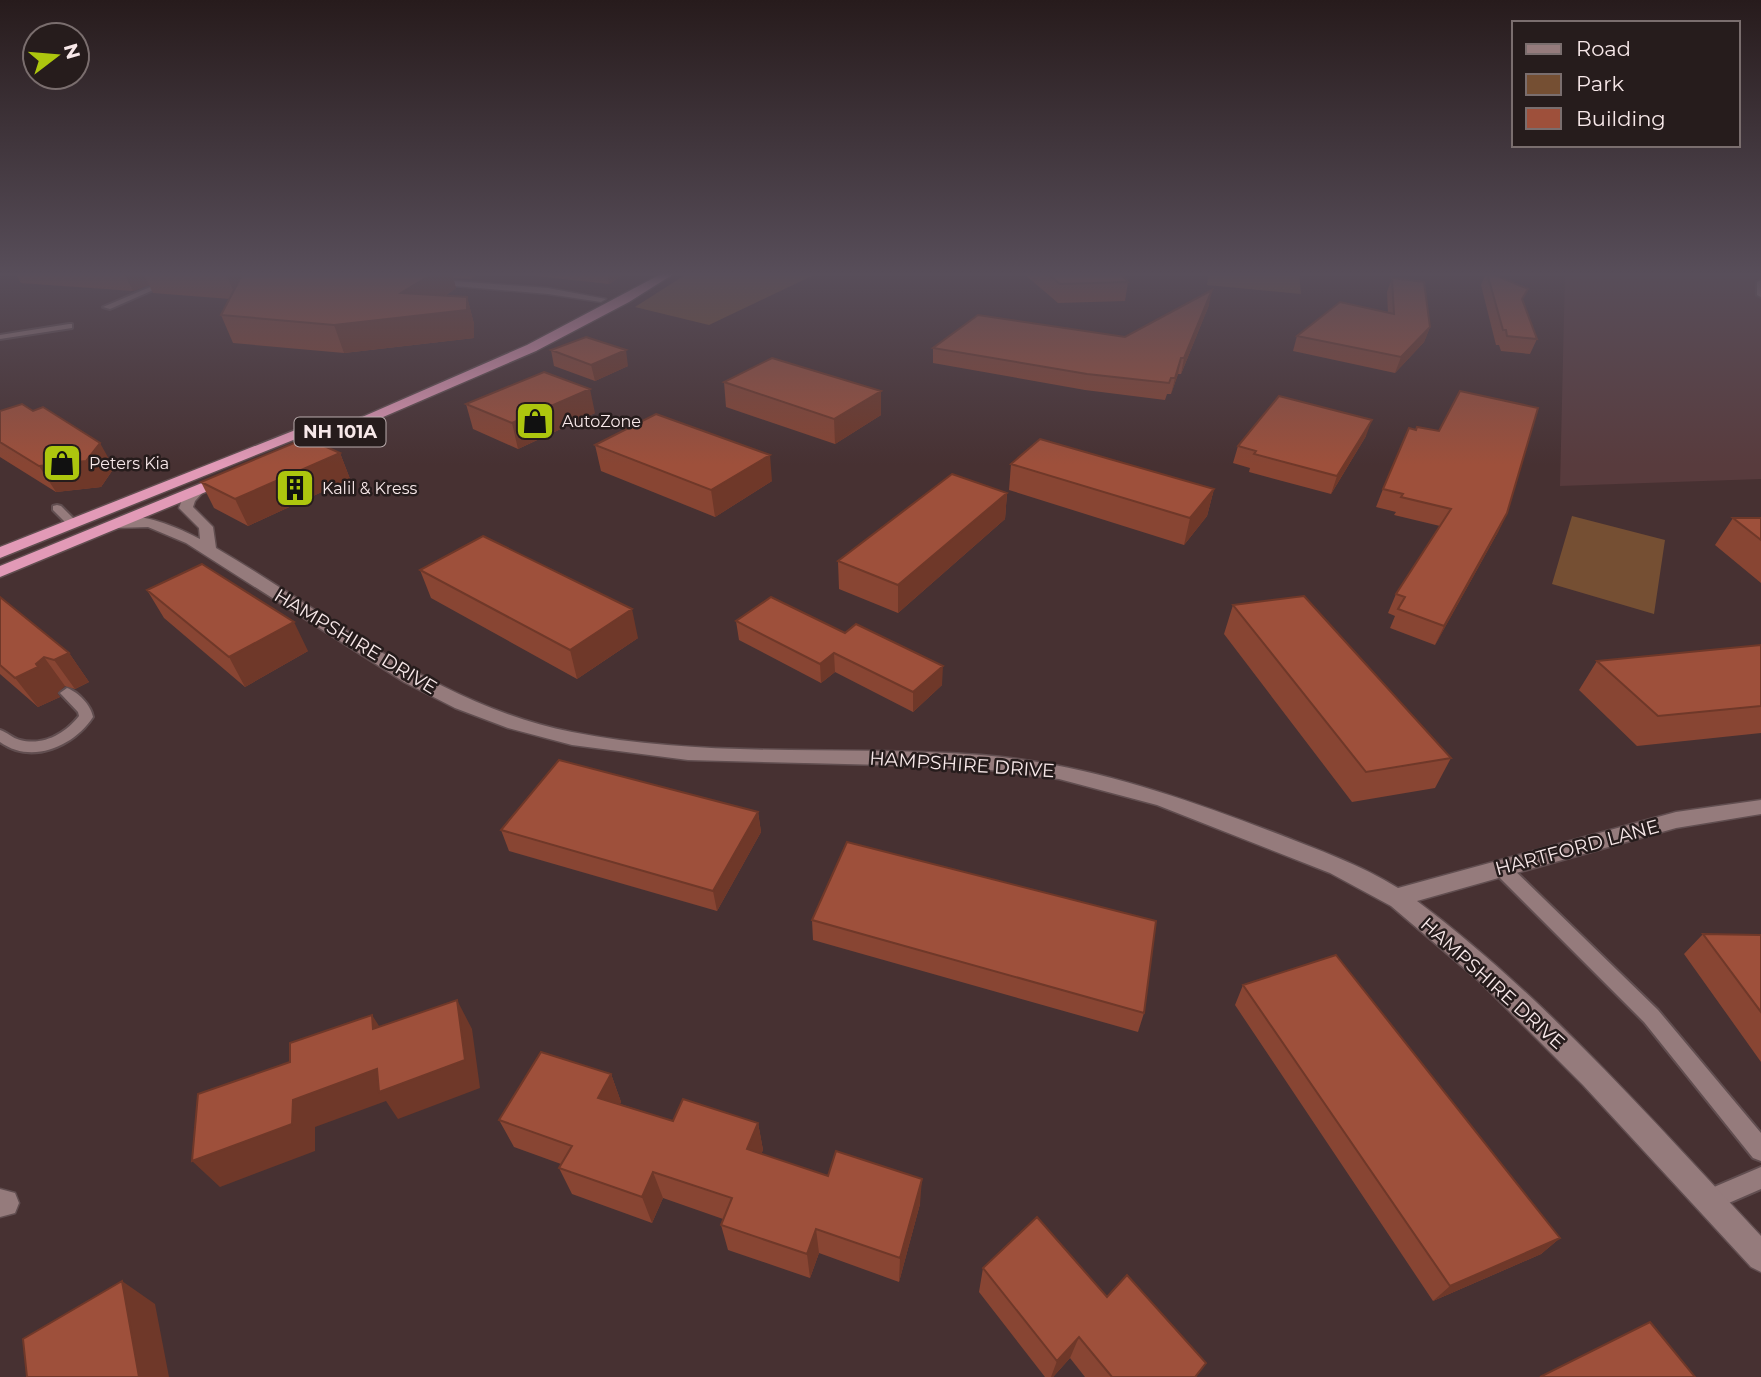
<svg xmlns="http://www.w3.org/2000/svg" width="1761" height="1377" viewBox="0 0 1761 1377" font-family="Montserrat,sans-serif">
  <rect width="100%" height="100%" fill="#473132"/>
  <path fill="#583b3d" d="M1565 273H1761V479L1560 486Z"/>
  <path fill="#754f33" d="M688 273H818L709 325 635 307Z
    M1209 273H1299L1301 294 1207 285Z
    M1572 516 1665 540 1654 614 1552 584Z"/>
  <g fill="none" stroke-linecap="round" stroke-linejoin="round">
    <g stroke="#614e50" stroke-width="4">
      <path id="lane" d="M183 273H192L110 309 103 307Z
        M1761 280V297L1757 295V282Z
        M69 324H72V328L0 339V335Z
        M57 505 61 506 77 522V526H69L53 510V506Z
        M67 688C78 692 91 705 93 717 74 746 32 765 0 742V730C7 732 12 738 20 740 43 746 65 734 79 716L78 712 60 693Z
        M1501 861 1507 863 1658 1010 1761 1133V1161L1753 1158 1644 1022 1495 873 1493 868 1495 863Z
        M1761 1167V1189L1708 1212 1700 1209 1697 1201 1700 1193Z"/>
    </g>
    <g stroke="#614e50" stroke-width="3">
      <path id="street" d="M428 279 548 288 606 299 601 302 548 294 431 284 428 283Z
        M198 486 205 490 195 501 193 507 213 527 216 548C333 616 436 705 572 732 706 759 845 745 981 755 1085 763 1181 797 1278 834 1319 850 1361 865 1398 888L1676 812 1761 800V814L1676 828 1417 901C1545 997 1652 1120 1761 1236V1272L1751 1267 1583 1085 1478 980 1391 906 1330 873 1157 805 1059 779 982 769 923 766 688 760 572 745 508 728 455 708 404 682 186 543 148 527 115 528 108 524C130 505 179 528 200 539L199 528 179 508 183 497Z
        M0 1189 15 1193 19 1203 15 1213 0 1217Z"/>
    </g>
    <g stroke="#614e50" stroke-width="3">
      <path id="highway" d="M663 273H675L629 302 536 351 295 455 290 457 282 452 527 345Z
        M308 425 313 426 315 429 313 432 0 558V547Z
        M231 471 237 473 239 476 237 479 0 577V566Z"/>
    </g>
    <use href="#lane" fill="#957b7c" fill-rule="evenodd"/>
    <use href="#street" fill="#957b7c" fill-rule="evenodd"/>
    <use href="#highway" fill="#e29ab7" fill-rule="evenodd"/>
  </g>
  <path fill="#884533" d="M0 273H480L471 279 453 278 456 288 445 296 467 297 474 324V338L344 353 233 343 221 315 230 299 153 293 149 285 133 291 21 283 17 276 0 275Z
    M507 273H626L609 284Z
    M1023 273H1120L1128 282 1125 301 1058 303Z
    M1486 273H1490L1523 300 1537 339 1530 354 1501 351 1499 345H1496L1481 285Z
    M1392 278 1430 327 1424 342 1395 373 1293 351 1297 336 1388 313 1387 292Z
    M1209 305 1181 374H1178L1171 394H1167L1165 400 1085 390 933 363V348L1125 337Z
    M551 350 628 366 595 381 554 366Z
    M724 382 881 415 835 444 726 407Z
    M466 404 595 413 518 449 473 429Z
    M0 411 114 468 101 487 56 492 0 457Z
    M1366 436 1331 494 1249 472 1250 468 1233 463 1238 446Z
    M595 445 772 481 715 517 601 471Z
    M340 453 350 479 248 526 214 508 201 482Z
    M1011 464 1214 489 1207 516 1184 545 1009 490Z
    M1383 489 1507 513 1498 532 1435 645 1390 628 1395 616 1388 613 1396 594 1440 526 1394 515 1396 512 1376 507Z
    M1007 493 1005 519 898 613 839 589 838 561Z
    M1733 518H1761V583L1715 545Z
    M420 570 638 638 577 679 431 598Z
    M147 590 308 651 245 687 164 618Z
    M0 597 69 653 89 682 75 689 65 686 57 693 60 697 38 707 0 674Z
    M1233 605 1451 758 1435 788 1352 802 1224 634Z
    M736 621 942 685 913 712 835 672 821 683 739 640Z
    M1761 645V733L1637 746 1579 690 1597 661Z
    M758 812 761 832 717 911 509 851 501 830Z
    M812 920 1144 1013 1138 1032 813 940Z
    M1703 934 1761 935V1062L1684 954Z
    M1243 985 1560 1238 1541 1254 1433 1301 1235 1005Z
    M611 1074 621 1102 620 1104 673 1121 758 1123 763 1150 761 1154 828 1176 920 1204 899 1282 819 1253 810 1278 728 1250 721 1225 723 1219 663 1198 652 1223 572 1194 559 1168 561 1164 514 1147 499 1120Z
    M983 1268 1107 1297 1206 1363 1196 1377H1085L1070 1358 1053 1377H1045L979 1292Z"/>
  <path fill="#6f3829" d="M124 273H143L149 285 133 291Z
    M229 273H251L237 299 226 274Z
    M434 273H452L456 288 414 316 467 297 474 324V338L344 353 334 325 401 293Z
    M469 273H480L471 279Z
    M607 273H626L609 284Z
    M1212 290 1209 305 1181 374 1184 358Z
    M1430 327 1424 342 1395 373 1401 357Z
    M626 350 628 366 595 381 591 365Z
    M1181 358 1178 374 1171 394 1175 378Z
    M590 389 595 413 518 449 512 423Z
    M881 391V415L835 444 834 419Z
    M1372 420 1366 436 1331 494 1337 476Z
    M100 443 114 468 101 487 56 492 39 466Z
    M340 453 350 479 248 526 235 499Z
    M770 455 772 481 715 517 711 490Z
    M1214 489 1207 516 1184 545 1190 518Z
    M1007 493 1005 519 898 613V585Z
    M1507 513 1498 532 1435 645 1444 626Z
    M632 609 638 638 577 679 570 650Z
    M294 622 308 651 245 687 229 657Z
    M69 653 89 682 75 689 54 660Z
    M834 653 835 672 821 683 820 664Z
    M44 657 65 686 57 693 60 697 38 707 15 678Z
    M943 666 942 685 913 712V692Z
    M758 812 761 832 717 911 713 891Z
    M457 1000 472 1029 480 1088 398 1119 386 1101 315 1127V1151L220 1187 192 1161Z
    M372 1015 390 1043 373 1029Z
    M611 1074 621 1102 609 1125 598 1098Z
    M758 1123 763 1150 752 1176 747 1149Z
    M653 1172 663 1198 652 1223 642 1197Z
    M922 1179 920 1204 899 1282 900 1258Z
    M816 1229 819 1253 810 1278 807 1254Z
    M1560 1238 1541 1254 1433 1301 1450 1286Z
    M122 1281 155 1304 169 1377H139Z
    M1079 1337 1070 1358 1053 1377H1051L1057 1361Z"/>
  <path fill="#9e503b" stroke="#6f3829" stroke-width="2" d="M243 273H434L401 293 467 297V310L334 325 221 315Z
    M1047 273H1120L1128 282 1060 284Z
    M1487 273H1490L1528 289 1522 299 1537 339 1507 336 1506 330H1503Z
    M1392 278 1424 282 1430 327 1401 357 1297 336 1340 302 1394 314Z
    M1212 290 1184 358H1181L1175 378H1171L1169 383 1087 374 933 348 978 315 1125 337Z
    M586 337 626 350 591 365 551 350Z
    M772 358 881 391 834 419 724 382Z
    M544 372 590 389 512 423 466 404Z
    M1460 391 1538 408 1507 513 1444 626 1398 609 1405 597 1396 594 1451 509 1401 497 1403 494 1383 489 1409 428 1416 430 1417 427 1439 431Z
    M1279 396 1372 420 1337 476 1254 454 1256 451 1238 446Z
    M22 404 33 411 43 407 100 443 86 461 39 466 0 442V411Z
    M656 414 770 455 711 490 595 445Z
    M306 438 340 453 235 499 201 482Z
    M1040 439 1214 489 1190 518 1011 464Z
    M952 474 1007 493 898 585 838 561Z
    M1733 518H1761V540Z
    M483 536 632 609 570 650 420 570Z
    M202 564 294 622 229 657 147 590Z
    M1304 596 1451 758 1366 772 1233 605Z
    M0 597 69 653 54 660 44 657 36 664 38 667 15 678 0 665Z
    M771 597 845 633 856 624 943 666 913 692 834 653 820 664 736 621Z
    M1761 645V706L1658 716 1597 661Z
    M559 760 758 812 713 891 501 830Z
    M847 842 1156 921 1144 1013 812 920Z
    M1703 934 1761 935V1012Z
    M1336 955 1560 1238 1450 1286 1243 985Z
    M457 1000 465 1060 379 1092 377 1069 293 1100 292 1124 192 1161 198 1094 290 1062V1043L372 1015 373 1029Z
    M541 1052 611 1074 598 1098 673 1121 683 1099 758 1123 747 1149 828 1176 836 1151 922 1179 900 1258 816 1229 807 1254 721 1225 732 1198 653 1172 642 1197 559 1168 572 1146 499 1120Z
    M1037 1217 1107 1297 1127 1275 1206 1363 1195 1377H1112L1079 1337 1057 1361 983 1268Z
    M122 1281 139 1377H27L23 1339Z
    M1650 1322 1695 1377H1540Z"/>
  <linearGradient id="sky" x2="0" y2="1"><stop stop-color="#271b1c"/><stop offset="0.59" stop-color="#584e5a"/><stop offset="1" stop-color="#584e5a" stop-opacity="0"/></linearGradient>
  <rect width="1761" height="465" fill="url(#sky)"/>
  <defs>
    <g id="shop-square" transform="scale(2.0125)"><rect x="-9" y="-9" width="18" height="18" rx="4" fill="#adc60e" stroke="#261c1c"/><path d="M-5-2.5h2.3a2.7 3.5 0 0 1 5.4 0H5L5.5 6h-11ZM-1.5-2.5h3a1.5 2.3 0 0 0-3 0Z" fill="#111"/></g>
    <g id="building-square" transform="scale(2.0125)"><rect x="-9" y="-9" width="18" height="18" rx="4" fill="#adc60e" stroke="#261c1c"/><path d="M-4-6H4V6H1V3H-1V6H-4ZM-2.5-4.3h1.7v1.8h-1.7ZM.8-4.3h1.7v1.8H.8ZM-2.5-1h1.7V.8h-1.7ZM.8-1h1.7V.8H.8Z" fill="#111"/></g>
  </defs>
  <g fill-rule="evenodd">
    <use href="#shop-square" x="535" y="421"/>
    <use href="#shop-square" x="62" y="463"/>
    <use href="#building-square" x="295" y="488"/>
  </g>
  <g text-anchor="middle" stroke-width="5" stroke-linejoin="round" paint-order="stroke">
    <g font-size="16" fill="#f7e8e9" stroke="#261c1c" text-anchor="start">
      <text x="562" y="427">AutoZone</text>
      <text x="89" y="469">Peters Kia</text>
      <text x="322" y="494">Kalil &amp; Kress</text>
    </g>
    <rect fill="#261c1c" stroke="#b8abac" stroke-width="2" x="294.5" y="417.5" width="91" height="29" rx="5"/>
    <g font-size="18" font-weight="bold" fill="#f7e8e9">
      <text x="340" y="438">NH 101A</text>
    </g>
    <g font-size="19" fill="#f7e8e9" stroke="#261c1c">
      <text transform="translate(356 641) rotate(31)" y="7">HAMPSHIRE DRIVE</text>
      <text transform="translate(962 764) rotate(4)" y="7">HAMPSHIRE DRIVE</text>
      <text transform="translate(1577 847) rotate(-15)" y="7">HARTFORD LANE</text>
      <text transform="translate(1493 983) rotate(42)" y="7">HAMPSHIRE DRIVE</text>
    </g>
  </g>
  <rect x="1512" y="21" width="228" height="126" fill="#261c1c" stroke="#7a6e6e" stroke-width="2"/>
  <rect x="1526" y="44" width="35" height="10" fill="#957b7c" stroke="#7a6e6e" stroke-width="2"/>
  <text x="1576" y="56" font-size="21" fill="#f7e8e9">Road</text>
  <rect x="1526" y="74" width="35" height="21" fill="#754f33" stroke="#7a6e6e" stroke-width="2"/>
  <text x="1576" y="91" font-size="21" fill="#f7e8e9">Park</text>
  <rect x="1526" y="108" width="35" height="21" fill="#9e503b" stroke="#7a6e6e" stroke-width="2"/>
  <text x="1576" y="126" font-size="21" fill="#f7e8e9">Building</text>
  <g transform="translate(56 56) rotate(74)"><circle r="33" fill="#261c1c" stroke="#7a6e6e" stroke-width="2"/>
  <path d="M0-5L12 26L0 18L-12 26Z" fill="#adc60e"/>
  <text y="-10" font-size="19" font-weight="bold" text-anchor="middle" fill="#f7e8e9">N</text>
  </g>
</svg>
